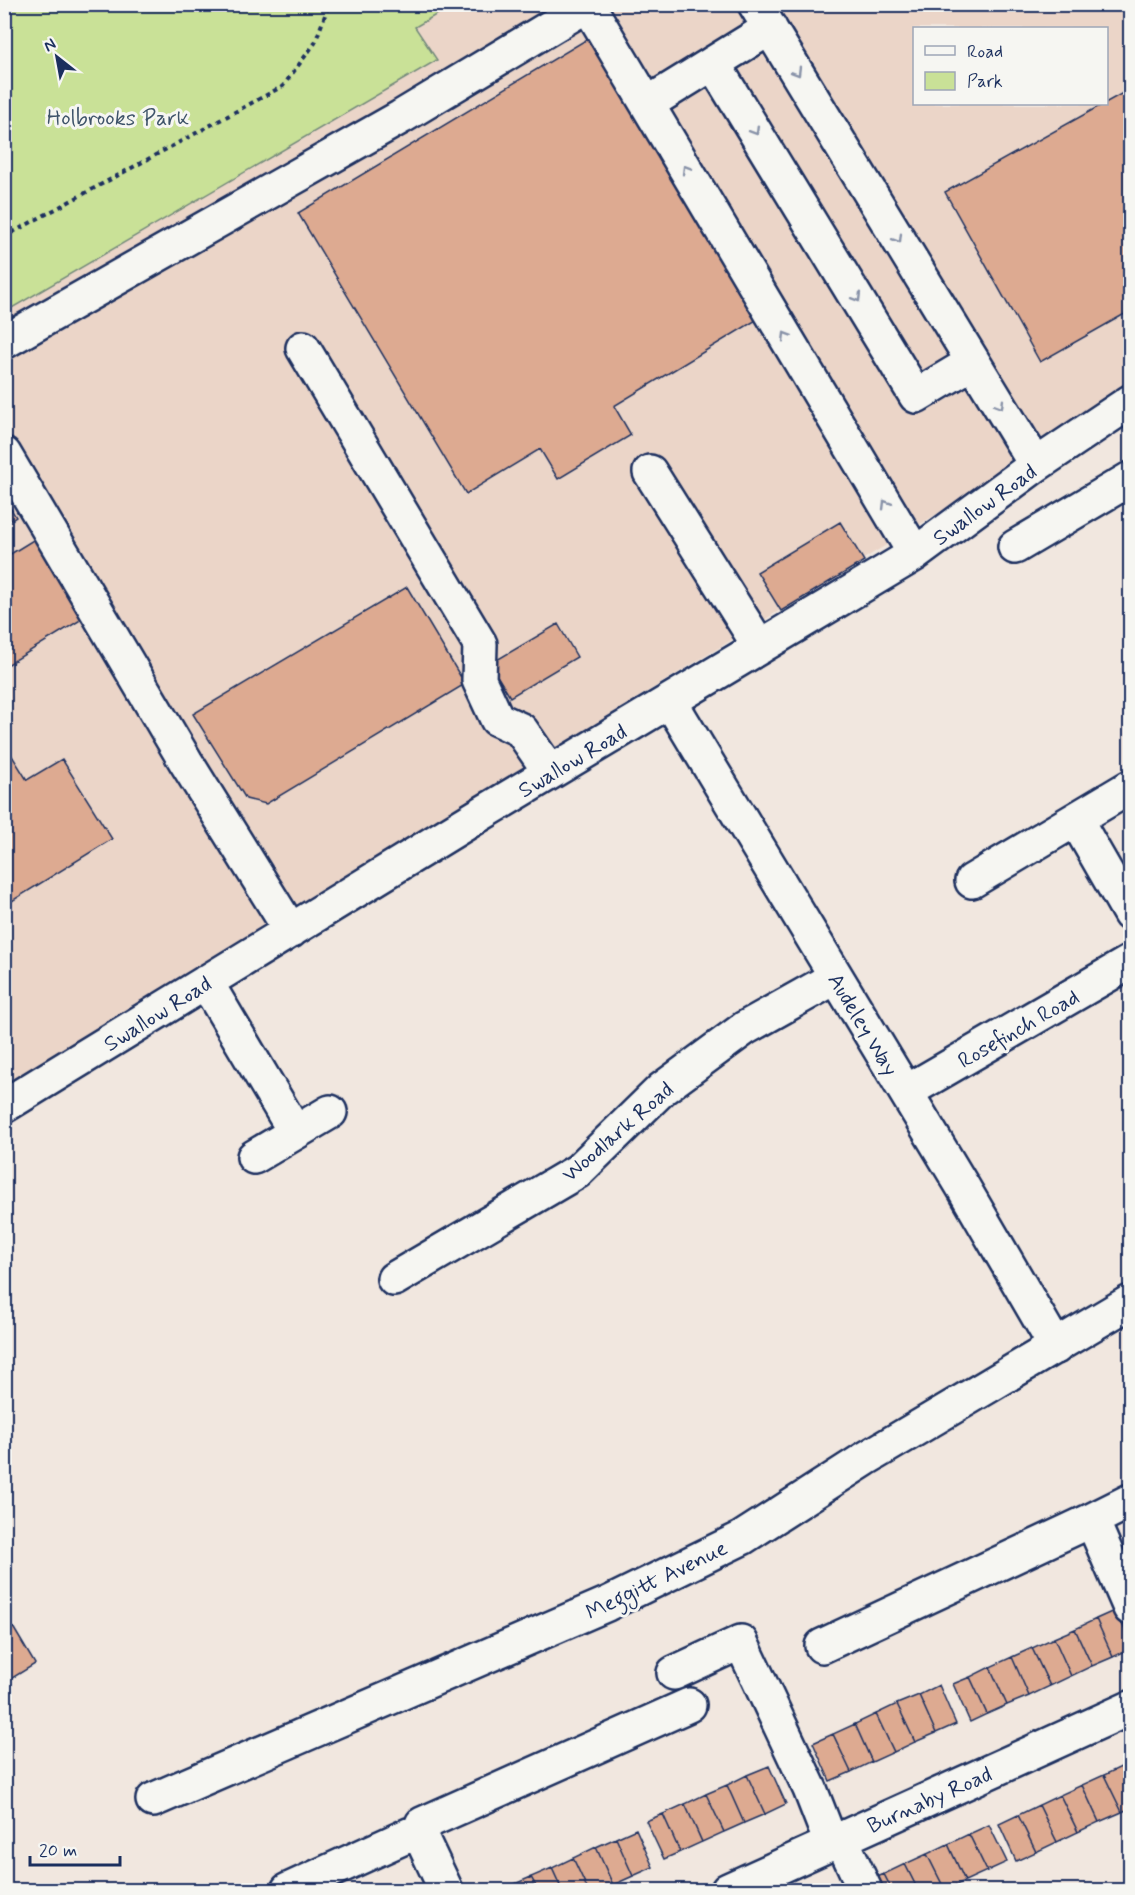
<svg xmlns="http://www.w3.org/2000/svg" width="1135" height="1895" viewBox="0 0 1135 1895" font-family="Mynerve,sans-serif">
  <rect width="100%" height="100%" fill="#f1e7df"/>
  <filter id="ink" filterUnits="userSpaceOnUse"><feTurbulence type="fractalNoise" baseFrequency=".0167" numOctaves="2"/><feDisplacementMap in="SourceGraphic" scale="12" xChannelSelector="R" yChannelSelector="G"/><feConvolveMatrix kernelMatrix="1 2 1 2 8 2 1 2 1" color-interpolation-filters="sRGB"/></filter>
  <g filter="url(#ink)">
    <path fill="#ebd5c8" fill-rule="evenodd" d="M453 5H1130V390L1041 450 5 1086V312L436 60 415 27ZM914 28H1106V104H914Z"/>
    <path fill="#c9e197" stroke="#72887a" stroke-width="1.5" d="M5 4H453V5L415 27 437 60 5 312Z"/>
    <path fill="#ddaa91" stroke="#1b2f5e" stroke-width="1.5" d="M589 38 758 319 614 406 631 435 558 479 540 449 466 494 298 213Z
      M1130 89V311L1040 362 945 192Z
      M4 498 16 517 4 525Z
      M840 522 864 561 781 611 757 572Z
      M38 537 87 616 4 667V558Z
      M407 587 465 684 266 804 246 799 193 714Z
      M558 624 577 657 510 697 490 664Z
      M4 743 27 780 62 759 112 839 4 906Z
      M1116 1610 1130 1642V1649L1113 1657 1096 1619Z
      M1096 1619 1113 1657 1092 1666 1075 1629Z
      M13 1627 35 1664 4 1683V1632Z
      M1075 1629 1092 1666 1071 1676 1054 1638Z
      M1054 1638 1071 1676 1050 1686 1032 1648Z
      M1032 1648 1050 1686 1029 1696 1012 1657Z
      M1012 1657 1029 1696 1007 1705 990 1667Z
      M990 1667 1007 1705 987 1714 970 1677Z
      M970 1677 987 1714 970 1722 953 1684Z
      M939 1685 956 1724 936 1733 919 1695Z
      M919 1695 936 1733 915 1742 897 1704Z
      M897 1704 915 1742 894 1752 876 1714Z
      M876 1714 894 1752 872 1762 855 1724Z
      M855 1724 872 1762 851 1772 833 1734Z
      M833 1734 851 1772 830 1781 813 1743Z
      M1125 1765 1130 1777V1808L1122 1812 1104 1775Z
      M769 1766 786 1804 765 1814 747 1775Z
      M747 1775 765 1814 744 1823 727 1785Z
      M1104 1775 1122 1812 1099 1822 1082 1785Z
      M727 1785 744 1823 724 1832 706 1794Z
      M1082 1785 1099 1822 1078 1832 1060 1795Z
      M706 1794 724 1832 702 1842 685 1804Z
      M1060 1795 1078 1832 1057 1842 1039 1805Z
      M685 1804 702 1842 680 1852 663 1814Z
      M1039 1805 1057 1842 1036 1852 1018 1815Z
      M663 1814 680 1852 664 1859 646 1821Z
      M1018 1815 1036 1852 1016 1861 999 1824Z
      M989 1825 1007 1862 987 1871 969 1834Z
      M636 1829 653 1867 633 1876 616 1838Z
      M969 1834 987 1871 965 1881 948 1844Z
      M616 1838 633 1876 613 1885 596 1847Z
      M948 1844 965 1881 945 1890 927 1854Z
      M596 1847 613 1885 602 1890H588L573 1858Z
      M927 1854 945 1890H918L905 1864Z
      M573 1858 588 1890H562L552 1868Z
      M905 1864 918 1890H892L884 1874Z
      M552 1868 562 1890H538L531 1877Z
      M884 1874 892 1890H870L866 1882Z
      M531 1877 538 1890H511L510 1886Z"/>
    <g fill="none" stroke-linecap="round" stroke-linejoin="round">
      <g stroke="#1b2f5e" stroke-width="38">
        <path id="minor" d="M755 4 1036 465
          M588 5 915 554
          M713 63 916 396 973 362
          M647 104 770 28
          M4 342 401 117 589 4
          M303 348 480 644 479 680 497 719 521 730 550 772
          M4 454 186 762 291 931
          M650 472 760 647
          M1015 547 1130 479
          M670 701 963 1187 1056 1347
          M1076 820 1130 914
          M972 881 1130 787
          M206 982 295 1132
          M906 1092 1130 962
          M4 1106 476 817 915 554 1036 465 1130 402
          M254 1157 330 1112
          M394 1279 578 1171 662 1089 745 1028 836 977
          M1092 1520 1130 1501
          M822 1646 1092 1520 1130 1608
          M674 1673 741 1642 810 1789 831 1843
          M153 1800 607 1604 742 1538 865 1459 1130 1302
          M841 1838 865 1890
          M422 1839V1824L689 1705
          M288 1890 411 1834 422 1839 446 1890
          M728 1890 1130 1708"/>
      </g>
      <path stroke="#1b2f5e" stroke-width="4" stroke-dasharray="4.5 4.5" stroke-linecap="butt" d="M4 237 283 86 315 43 329 4"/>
      <use href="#minor" stroke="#f6f6f2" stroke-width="33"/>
    </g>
    <defs><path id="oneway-chevron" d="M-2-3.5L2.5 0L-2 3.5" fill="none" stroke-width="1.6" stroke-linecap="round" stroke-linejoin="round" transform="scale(1.5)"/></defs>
    <g stroke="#8892a8">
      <use href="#oneway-chevron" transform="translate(797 72) rotate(59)"/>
      <use href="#oneway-chevron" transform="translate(755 131) rotate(59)"/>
      <use href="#oneway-chevron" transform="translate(686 169) rotate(-121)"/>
      <use href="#oneway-chevron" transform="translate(898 239) rotate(59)"/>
      <use href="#oneway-chevron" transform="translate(857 298) rotate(59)"/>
      <use href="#oneway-chevron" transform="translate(786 336) rotate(-121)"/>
      <use href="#oneway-chevron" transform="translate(1000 405) rotate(59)"/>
      <use href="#oneway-chevron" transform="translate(886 504) rotate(-121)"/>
    </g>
  </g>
  <g text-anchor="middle" stroke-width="6" stroke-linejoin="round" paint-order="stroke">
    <g font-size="22" fill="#3e5369" stroke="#f6f6f2">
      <text x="118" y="125">Holbrooks Park</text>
    </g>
    <g font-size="22" fill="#1b2f5e" stroke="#f6f6f2">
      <text transform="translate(984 504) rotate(-36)" y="8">Swallow Road</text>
      <text transform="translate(572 760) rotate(-31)" y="8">Swallow Road</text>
      <text transform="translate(157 1013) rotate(-32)" y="8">Swallow Road</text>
      <text transform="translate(864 1024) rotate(59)" y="8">Audeley Way</text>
      <text transform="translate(1018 1028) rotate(-30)" y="8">Rosefinch Road</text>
      <text transform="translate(617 1131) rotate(-41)" y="8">Woodlark Road</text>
      <text transform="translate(656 1579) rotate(-26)" y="8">Meggitt Avenue</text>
      <text transform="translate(929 1799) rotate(-24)" y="8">Burnaby Road</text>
    </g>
  </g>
  <rect width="1135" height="1895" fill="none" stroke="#f6f6f2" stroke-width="24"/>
  <rect x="12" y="12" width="1111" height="1871" fill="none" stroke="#1b2f5e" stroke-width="2" filter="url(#ink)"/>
  <rect x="913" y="27" width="195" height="78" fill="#f6f6f2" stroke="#9ea6b7" stroke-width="1.5"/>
  <rect x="925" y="46" width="30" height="9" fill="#f6f6f2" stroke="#9ea6b7" stroke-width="1.5"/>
  <text x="967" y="57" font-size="18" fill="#1b2f5e">Road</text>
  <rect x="925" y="72" width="30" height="18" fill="#c9e197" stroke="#9ea6b7" stroke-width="1.5"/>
  <text x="967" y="87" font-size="18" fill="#1b2f5e">Park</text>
  <g transform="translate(57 57) rotate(329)" stroke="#f6f6f2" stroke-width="4.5" paint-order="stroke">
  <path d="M0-4.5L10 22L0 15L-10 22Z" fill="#1b2f5e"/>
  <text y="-9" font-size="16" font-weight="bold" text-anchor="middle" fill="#1b2f5e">N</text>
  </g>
  <path d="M30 1856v9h90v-9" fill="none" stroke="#1b2f5e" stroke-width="3"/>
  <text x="39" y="1856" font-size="18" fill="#1b2f5e" stroke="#f6f6f2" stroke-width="4.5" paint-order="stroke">20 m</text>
</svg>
